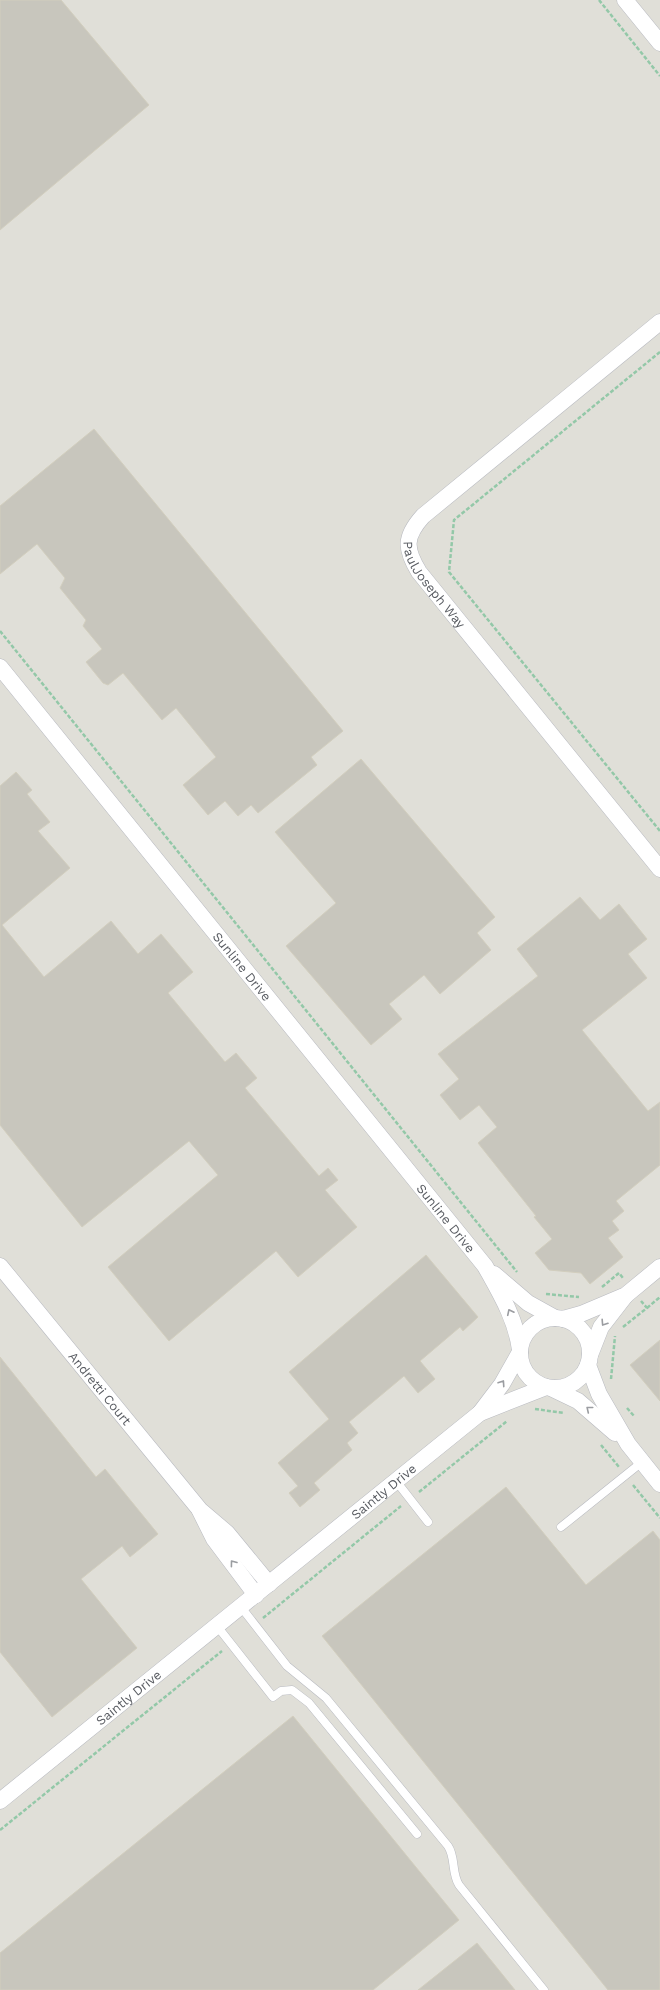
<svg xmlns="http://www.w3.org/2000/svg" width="660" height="1990" viewBox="0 0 660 1990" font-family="'Work Sans',sans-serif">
  <rect width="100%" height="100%" fill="#edece0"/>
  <path fill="#e0dfd8" d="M0 0H660V1990H0Z"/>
  <path fill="#c8c6bd" stroke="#d2cebe" d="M0 0H61L149 105 0 230Z
    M94 429 343 731 311 757 317 765 258 813 251 805 238 816 225 801 208 815 183 785 216 757 176 708 162 720 123 673 108 685 103 683 86 662 102 649 83 626 86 620 60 588 65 578 37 544 0 574V506Z
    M361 759 495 917 477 933 491 950 440 994 424 975 389 1004 402 1019 371 1045 286 946 336 903 275 832Z
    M16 772 32 790 27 794 50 822 38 831 70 868 2 925 44 977 111 921 138 954 161 934 193 972 168 993 225 1062 236 1053 257 1078 245 1088 319 1176 328 1168 338 1180 325 1190 357 1227 298 1277 276 1251 169 1341 108 1267 218 1175 189 1141 82 1227 0 1125V786Z
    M580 897 600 920 619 904 647 939 628 954 647 978 582 1030 648 1111 660 1102V1165L616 1201 624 1211 612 1221 619 1230 608 1238 623 1257 590 1284 581 1273 549 1270 535 1253 552 1239 534 1217 536 1216 478 1143 497 1127 479 1105 460 1120 440 1095 459 1079 438 1054 538 976 517 949Z
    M426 1255 478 1317 463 1331 460 1327 420 1361 435 1379 418 1393 404 1376 349 1422 358 1433 347 1443 352 1450 314 1483 320 1490 300 1507 289 1493 298 1486 278 1463 329 1419 289 1372Z
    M660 1340V1401L630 1365Z
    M0 1357 96 1477 105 1469 158 1534 130 1557 122 1546 81 1579 137 1648 52 1717 0 1652Z
    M506 1487 586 1585 653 1531 660 1540V1990H608L322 1636Z
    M293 1716 459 1920 373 1990H0V1953Z
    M477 1943 515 1990H418Z"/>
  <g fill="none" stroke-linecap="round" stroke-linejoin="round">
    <g stroke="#b8bac0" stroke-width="9">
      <path id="lane" d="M396 1481 428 1522
        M561 1527 642 1462
        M241 1607 287 1666 326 1698 448 1846C456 1858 451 1872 459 1885L544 1990
        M217 1626 273 1697 281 1691 292 1690 309 1703 417 1834"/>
    </g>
    <g stroke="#b8bac0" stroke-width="17">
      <g id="street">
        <path d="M625 0 660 43"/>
        <path id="s1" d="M660 322 423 516C404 537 405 549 419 572L660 869"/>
        <path id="s2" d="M0 667 485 1266C500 1293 516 1319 520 1350"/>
        <path id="s3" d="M0 1266 200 1510 227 1533 269 1584"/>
        <path d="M494 1274 528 1303 555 1318"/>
        <circle cx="555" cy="1353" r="35"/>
        <path d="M563 1319 581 1314 626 1295 660 1267"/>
        <path d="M590 1355 601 1327 625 1296"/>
        <path d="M588 1365 599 1394 628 1444 660 1484"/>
        <path d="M551 1388 578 1401 615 1433"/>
        <path d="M480 1413 502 1384 520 1352"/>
        <path d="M200 1511 214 1539 256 1595"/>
        <path id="s4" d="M0 1801 480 1413 546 1387"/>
      </g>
    </g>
    <path stroke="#93c8a8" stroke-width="2.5" stroke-dasharray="4 2" stroke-linecap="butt" d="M599 0 660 76
      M660 352 454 520 449 572 660 831
      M0 631 517 1272
      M602 1287 619 1273 623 1278
      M546 1294 579 1297
      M647 1308 660 1297
      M623 1327 647 1308 641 1301
      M611 1379 615 1336
      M627 1408 634 1416
      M535 1409 564 1413
      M601 1445 619 1467
      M633 1485 660 1518
      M419 1492 507 1421
      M263 1618 401 1506
      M0 1830 222 1651"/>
    <use href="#lane" stroke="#fff" stroke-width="8"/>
    <use href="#street" stroke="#fff" stroke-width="16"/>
  </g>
  <defs><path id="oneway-chevron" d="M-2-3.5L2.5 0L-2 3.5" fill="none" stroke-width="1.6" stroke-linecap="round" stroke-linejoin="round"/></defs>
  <g stroke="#9b9da1">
    <use href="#oneway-chevron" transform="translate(510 1312) rotate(-116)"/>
    <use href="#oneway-chevron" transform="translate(604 1323) rotate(123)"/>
    <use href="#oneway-chevron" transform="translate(502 1383) rotate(-56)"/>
    <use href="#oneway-chevron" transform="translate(589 1409) rotate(-141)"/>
    <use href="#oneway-chevron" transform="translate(233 1563) rotate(-127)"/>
  </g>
  <g text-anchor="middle" stroke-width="3.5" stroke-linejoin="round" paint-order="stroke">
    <g font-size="13" fill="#595c62" stroke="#fff">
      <text dy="5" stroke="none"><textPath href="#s1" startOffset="387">PaulJoseph Way</textPath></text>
      <text dy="5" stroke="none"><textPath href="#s2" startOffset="385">Sunline Drive</textPath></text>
      <text dy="5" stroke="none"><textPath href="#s2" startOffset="709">Sunline Drive</textPath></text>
      <text dy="5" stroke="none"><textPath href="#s3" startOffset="158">Andretti Court</textPath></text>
      <text dy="5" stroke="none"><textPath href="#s4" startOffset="493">Saintly Drive</textPath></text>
      <text dy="5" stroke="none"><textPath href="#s4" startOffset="165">Saintly Drive</textPath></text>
    </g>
  </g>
</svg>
